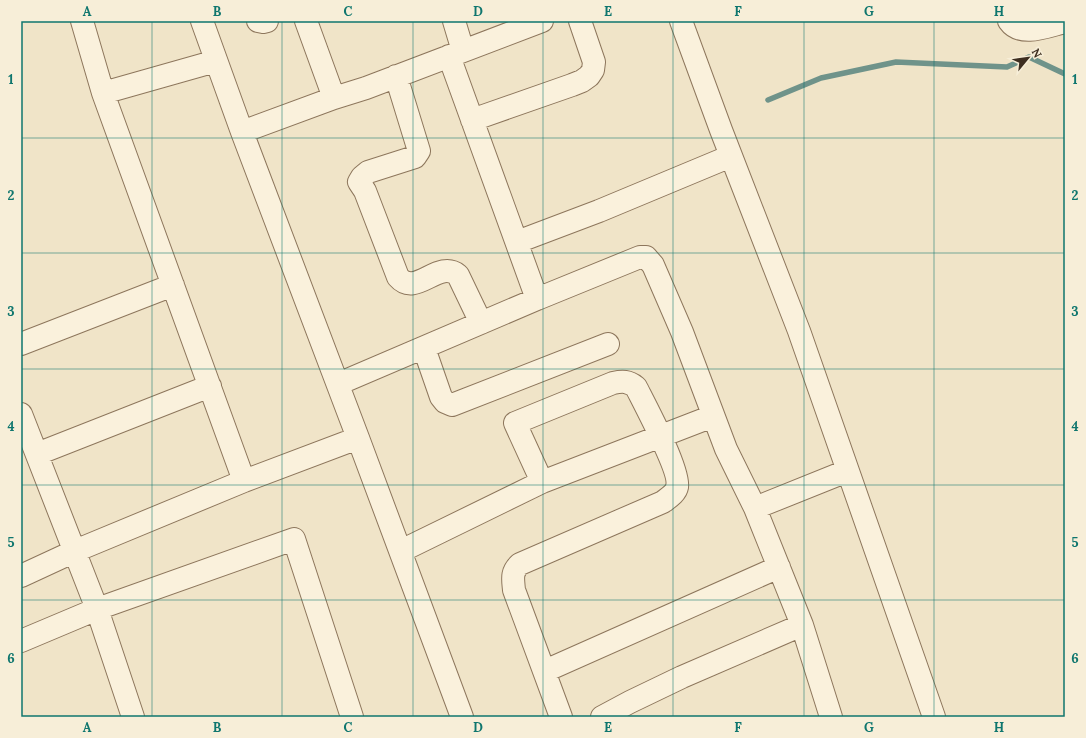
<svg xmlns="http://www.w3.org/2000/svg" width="1086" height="738" viewBox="0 0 1086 738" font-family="Lora,serif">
  <rect width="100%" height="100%" fill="#f0e4c8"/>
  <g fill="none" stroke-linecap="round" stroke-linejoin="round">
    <path stroke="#6f938a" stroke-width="5.5" d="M768 100 821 78 896 62 1007 67 1029 57 1065 74"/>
    <g stroke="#8d765c" stroke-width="24">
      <path id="street" d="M82 21 103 93 244 481 358 438
        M202 21 242 132 358 438 462 717
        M258 21 263 22 267 21
        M306 21 334 98 366 88 542 21
        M454 21 463 51
        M681 21 721 130 799 331 934 717
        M1009 21C1021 38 1048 26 1065 22
        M449 56 537 299 640 257H646L653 265 682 332 726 449 755 508
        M396 76 419 151 415 157 368 172 362 177 359 182 365 191 398 277C416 298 438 259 458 275L481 323
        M103 93 216 61
        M472 120 572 85 582 81 589 76 593 70 594 62 580 21
        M242 132 334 98
        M517 242 599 211 731 156
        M21 344 173 285
        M424 348 441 397 445 402 452 405 608 344
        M338 384 537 299
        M21 414 97 609 133 717
        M37 454 210 386
        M542 482 515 423 613 383C623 381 628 381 636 387 644 403 681 472 677 487 676 493 668 498 663 502L520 564C511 572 513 579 514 590L561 717
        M401 551 542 482 713 416
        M21 576 75 551 244 481
        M21 641 97 609 294 539 352 717
        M545 671 779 567
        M602 717 630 702 682 677 802 625
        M831 717 802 625 755 508 847 471"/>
    </g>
    <use href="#street" stroke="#faf1dc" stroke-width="22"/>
  </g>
  <path fill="none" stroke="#0f766e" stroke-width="1" stroke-opacity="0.55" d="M152 21V717M282 21V717M413 21V717M543 21V717M673 21V717M804 21V717M934 21V717M21 138H1065M21 253H1065M21 369H1065M21 485H1065M21 600H1065"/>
  <rect width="1086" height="738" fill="none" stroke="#f7eed8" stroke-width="44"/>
  <g transform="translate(1028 58) rotate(61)" stroke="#f7eed8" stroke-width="3" paint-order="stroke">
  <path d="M0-3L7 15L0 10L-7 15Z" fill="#3d2e20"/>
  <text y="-6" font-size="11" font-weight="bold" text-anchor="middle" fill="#3d2e20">N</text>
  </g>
  <rect x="22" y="22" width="1042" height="694" fill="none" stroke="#0f766e" stroke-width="1.5"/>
  <g font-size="13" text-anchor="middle" font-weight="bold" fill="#0f766e">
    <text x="87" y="16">A</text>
    <text x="217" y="16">B</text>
    <text x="348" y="16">C</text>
    <text x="478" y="16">D</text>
    <text x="608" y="16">E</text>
    <text x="738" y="16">F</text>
    <text x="869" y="16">G</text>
    <text x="999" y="16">H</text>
    <text x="11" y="84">1</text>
    <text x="1075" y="84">1</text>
    <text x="11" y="200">2</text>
    <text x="1075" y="200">2</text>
    <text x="11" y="316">3</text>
    <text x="1075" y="316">3</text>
    <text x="11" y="431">4</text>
    <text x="1075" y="431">4</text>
    <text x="11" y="547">5</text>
    <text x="1075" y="547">5</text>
    <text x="11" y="663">6</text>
    <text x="1075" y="663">6</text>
    <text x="87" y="732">A</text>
    <text x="217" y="732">B</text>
    <text x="348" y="732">C</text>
    <text x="478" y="732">D</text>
    <text x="608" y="732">E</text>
    <text x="738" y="732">F</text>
    <text x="869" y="732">G</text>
    <text x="999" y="732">H</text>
  </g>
</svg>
